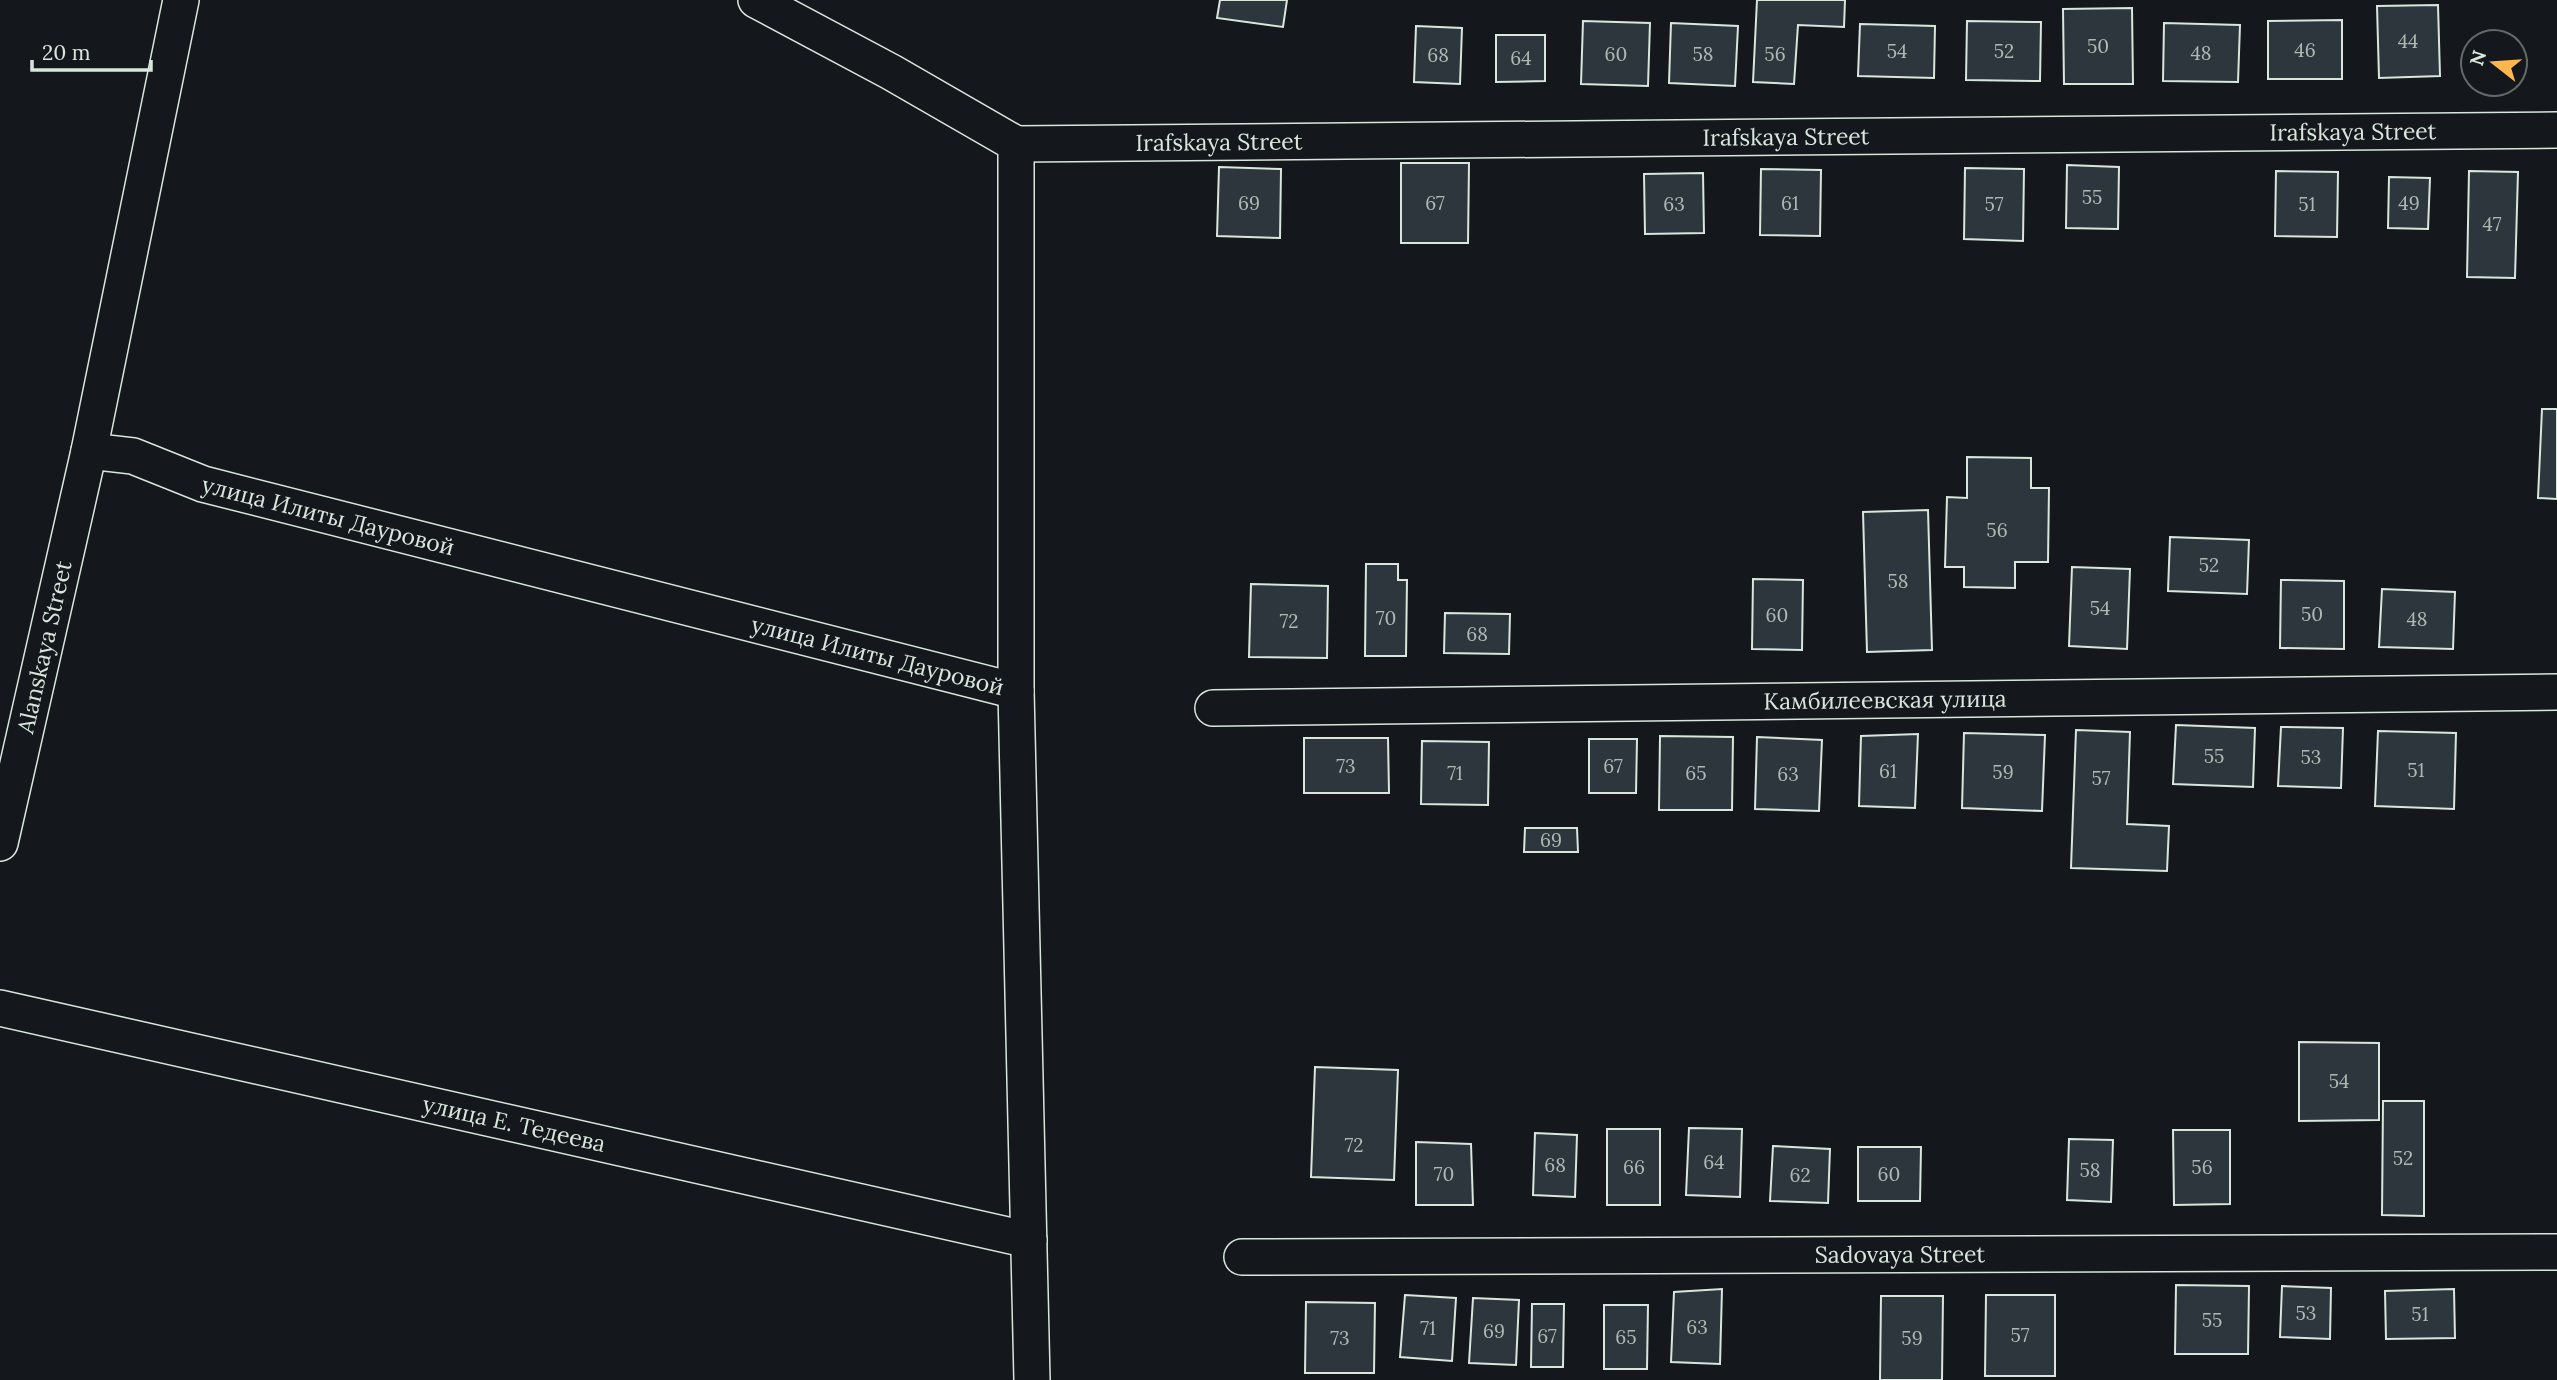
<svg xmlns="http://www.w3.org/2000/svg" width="2557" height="1380" viewBox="0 0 2557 1380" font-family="Lora,serif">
  <rect width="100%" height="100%" fill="#14181c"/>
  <path fill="#2c363c" stroke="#d8e6dc" stroke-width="2" d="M1220 0H1287L1283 27 1217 18Z
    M1757 0H1845L1844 27 1798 25 1794 84 1753 82Z
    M2438 5 2440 76 2379 78 2377 6Z
    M2132 8 2133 84H2064L2063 9Z
    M2342 20V79H2268V21Z
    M1583 21 1650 23 1648 86 1581 84Z
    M1967 21 2041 22 2040 81 1966 80Z
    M1671 23 1738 26 1735 86 1669 83Z
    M2164 23 2240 25 2238 82 2163 81Z
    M1860 24 1935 26 1934 78 1858 76Z
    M1416 26 1462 28 1460 84 1414 82Z
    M1496 35H1545V81L1496 82Z
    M1401 163H1469L1468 243H1401Z
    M2067 165 2119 167 2118 229 2066 228Z
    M1219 167 1281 169 1280 238 1217 236Z
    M1965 168 2024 169 2023 241 1964 239Z
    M1761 169 1821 170 1820 236 1760 235Z
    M2276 171 2338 172 2337 237 2275 236Z
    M2469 171 2518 172 2515 278 2467 277Z
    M1703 173 1704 233 1645 234 1644 174Z
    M2389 177 2430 178 2428 229 2388 228Z
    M2542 409H2557V499L2538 498Z
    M1967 457 2031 458V488H2049L2048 562H2015V588L1964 587V567H1945L1947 497 1967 498Z
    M1928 510 1932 650 1867 652 1863 512Z
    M2170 537 2249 540 2247 594 2168 591Z
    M1366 564H1398V580H1407L1406 656H1365Z
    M2072 567 2130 569 2127 649 2069 646Z
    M1753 579 1803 580 1802 650 1752 649Z
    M2281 580 2344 581V649L2280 648Z
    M1251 584 1328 586 1327 658 1249 657Z
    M2382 589 2455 592 2453 649 2379 647Z
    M1445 613 1510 614 1509 654 1444 653Z
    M2176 725 2255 728 2253 787 2173 784Z
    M2281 727 2343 728 2341 788 2278 786Z
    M2076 730 2130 732 2127 824 2169 826 2167 871 2071 868Z
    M2378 731 2456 733 2454 809 2375 806Z
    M1964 733 2045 735 2042 811 1962 808Z
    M1918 734 1915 808 1859 806 1861 736Z
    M1660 736 1733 737 1732 810H1659Z
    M1757 737 1822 740 1819 811 1755 809Z
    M1304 738H1388L1389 793H1304Z
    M1589 739H1637L1636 793H1589Z
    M1422 741 1489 742 1488 805 1421 804Z
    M1525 828H1577L1578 852H1524Z
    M2299 1042 2379 1043V1120L2299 1121Z
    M1315 1067 1398 1070 1394 1180 1311 1177Z
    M2383 1101H2424V1216L2382 1215Z
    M1689 1128 1742 1129 1740 1197 1686 1195Z
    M1607 1129H1660V1205H1607Z
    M2173 1130H2230V1204L2174 1205Z
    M1535 1133 1577 1135 1575 1197 1533 1195Z
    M2069 1139 2113 1140 2111 1202 2067 1200Z
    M1416 1142 1471 1144 1473 1205H1416Z
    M1773 1146 1830 1149 1828 1203 1770 1201Z
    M1858 1147H1921L1920 1201H1858Z
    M2176 1285 2249 1286 2248 1354H2175Z
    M2282 1286 2331 1288 2330 1339 2280 1337Z
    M1722 1289 1720 1364 1671 1362 1674 1292Z
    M2454 1289 2455 1338 2386 1339 2385 1291Z
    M1405 1295 1456 1298 1452 1361 1400 1357Z
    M1986 1295H2055V1376H1985Z
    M1881 1296H1943L1942 1380H1880Z
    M1473 1298 1519 1300 1516 1365 1469 1363Z
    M1306 1302 1375 1303 1374 1373H1305Z
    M1532 1304H1564L1563 1367H1531Z
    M1604 1305H1648L1647 1369H1604Z"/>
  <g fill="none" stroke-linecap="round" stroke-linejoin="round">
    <g stroke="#d8e6dc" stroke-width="38">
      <g id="minor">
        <path id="s1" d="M181 0 89 451 133 456 203 484 1016 691"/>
        <path d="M756 0 891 72 1016 144V691L1032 1380"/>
        <path id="s2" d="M1016 144 2557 130"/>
        <path id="s3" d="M1213 708 2557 692"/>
        <path id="s4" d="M0 843 89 451"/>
        <path id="s5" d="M0 1008 1029 1240"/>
        <path id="s6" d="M1242 1257 2557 1252"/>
      </g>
    </g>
    <use href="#minor" stroke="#14181c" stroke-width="35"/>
  </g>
  <g text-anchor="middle" stroke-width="5" stroke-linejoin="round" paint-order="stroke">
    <g font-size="19" fill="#adbab4">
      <text x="2408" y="48">44</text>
      <text x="2098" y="53">50</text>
      <text x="2305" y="57">46</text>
      <text x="1897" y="58">54</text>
      <text x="2004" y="58">52</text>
      <text x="2201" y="60">48</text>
      <text x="1616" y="61">60</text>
      <text x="1703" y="61">58</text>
      <text x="1775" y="61">56</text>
      <text x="1438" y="62">68</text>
      <text x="1521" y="65">64</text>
      <text x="2092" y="204">55</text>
      <text x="1249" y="210">69</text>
      <text x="1435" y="210">67</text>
      <text x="1790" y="210">61</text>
      <text x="2409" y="210">49</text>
      <text x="1674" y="211">63</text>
      <text x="1994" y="211">57</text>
      <text x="2307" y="211">51</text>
      <text x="2492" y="231">47</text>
      <text x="1997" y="537">56</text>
      <text x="2209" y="572">52</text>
      <text x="1898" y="588">58</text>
      <text x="2100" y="615">54</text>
      <text x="2312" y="621">50</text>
      <text x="1777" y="622">60</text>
      <text x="1386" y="625">70</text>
      <text x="2417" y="626">48</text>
      <text x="1289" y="628">72</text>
      <text x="1477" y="641">68</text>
      <text x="2214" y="763">55</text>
      <text x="2311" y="764">53</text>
      <text x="1346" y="773">73</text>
      <text x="1613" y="773">67</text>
      <text x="2416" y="777">51</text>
      <text x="1888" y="778">61</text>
      <text x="2003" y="779">59</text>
      <text x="1455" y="780">71</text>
      <text x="1696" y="780">65</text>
      <text x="1788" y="781">63</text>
      <text x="2101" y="785">57</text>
      <text x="1551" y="847">69</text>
      <text x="2339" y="1088">54</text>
      <text x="1354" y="1152">72</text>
      <text x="2403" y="1165">52</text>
      <text x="1714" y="1169">64</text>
      <text x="1555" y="1172">68</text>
      <text x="1634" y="1174">66</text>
      <text x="2202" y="1174">56</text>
      <text x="2090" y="1177">58</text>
      <text x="1444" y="1181">70</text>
      <text x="1889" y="1181">60</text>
      <text x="1800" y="1182">62</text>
      <text x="2306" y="1320">53</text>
      <text x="2420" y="1321">51</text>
      <text x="2212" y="1327">55</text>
      <text x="1697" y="1334">63</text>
      <text x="1428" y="1335">71</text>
      <text x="1494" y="1338">69</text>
      <text x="2020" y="1342">57</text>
      <text x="1547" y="1343">67</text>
      <text x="1626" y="1344">65</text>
      <text x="1340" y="1345">73</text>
      <text x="1912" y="1345">59</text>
    </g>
    <g font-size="23" fill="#d8e6dc" stroke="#14181c">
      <text dy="8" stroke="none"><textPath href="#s2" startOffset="1337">Irafskaya Street</textPath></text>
      <text dy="8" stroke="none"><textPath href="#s2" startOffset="770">Irafskaya Street</textPath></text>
      <text dy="8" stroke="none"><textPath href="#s2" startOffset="203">Irafskaya Street</textPath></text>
      <text dy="8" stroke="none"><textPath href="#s1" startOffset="709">улица Илиты Дауровой</textPath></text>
      <text dy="8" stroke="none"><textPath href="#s4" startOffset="201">Alanskaya Street</textPath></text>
      <text dy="8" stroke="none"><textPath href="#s1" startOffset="1276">улица Илиты Дауровой</textPath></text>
      <text dy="8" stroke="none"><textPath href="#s3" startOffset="672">Камбилеевская улица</textPath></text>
      <text dy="8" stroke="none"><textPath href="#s5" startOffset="527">улица Е. Тедеева</textPath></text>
      <text dy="8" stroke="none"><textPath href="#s6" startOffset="658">Sadovaya Street</textPath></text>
    </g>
  </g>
  <g transform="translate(2494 63) rotate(287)"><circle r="33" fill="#14181c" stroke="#626a69" stroke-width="2"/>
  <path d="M0-5L12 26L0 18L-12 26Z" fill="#ffb74d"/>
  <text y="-10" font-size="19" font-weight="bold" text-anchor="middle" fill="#d8e6dc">N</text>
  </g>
  <path d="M32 60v10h119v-10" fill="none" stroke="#d8e6dc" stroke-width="3.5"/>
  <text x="42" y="60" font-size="21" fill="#d8e6dc" stroke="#14181c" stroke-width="5" paint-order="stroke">20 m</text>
</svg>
